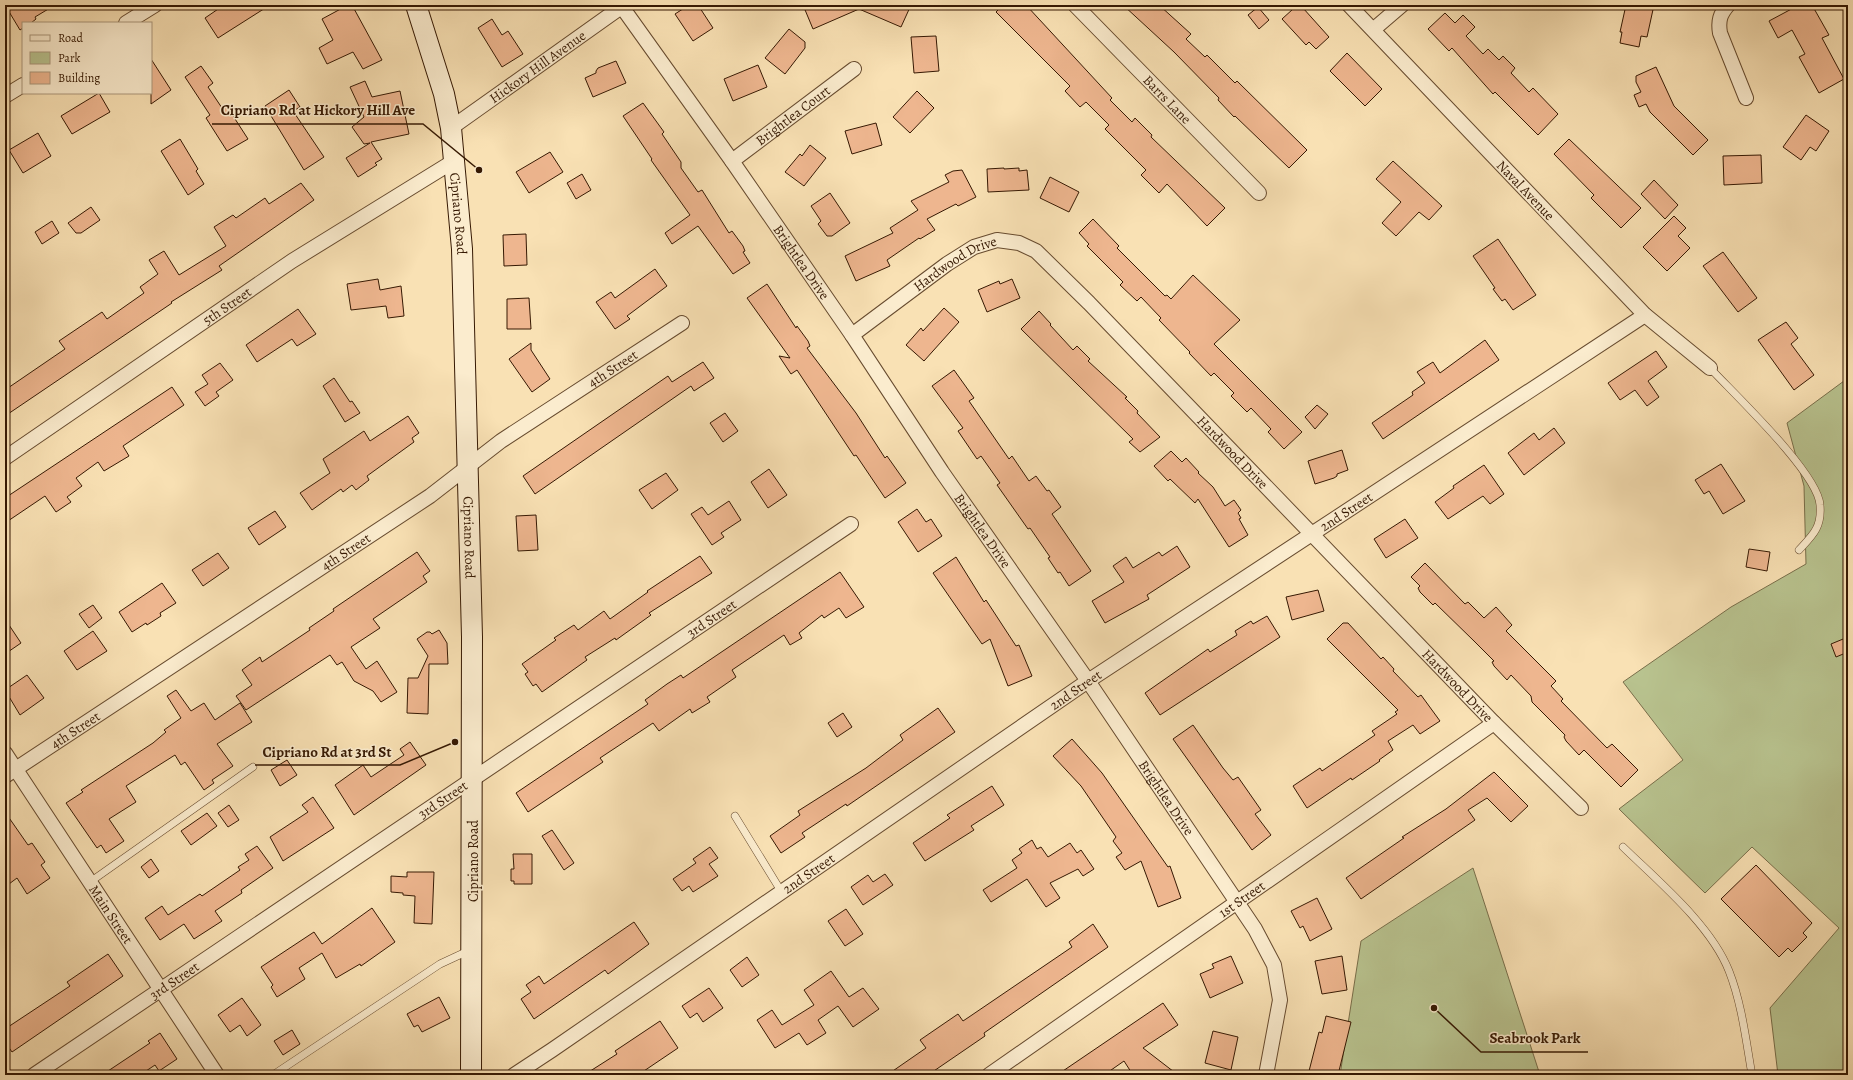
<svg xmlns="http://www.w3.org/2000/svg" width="1853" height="1080" viewBox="0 0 1853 1080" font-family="Alegreya,serif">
  <rect width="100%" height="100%" fill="#f9e1b4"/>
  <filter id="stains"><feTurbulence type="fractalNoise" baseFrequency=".005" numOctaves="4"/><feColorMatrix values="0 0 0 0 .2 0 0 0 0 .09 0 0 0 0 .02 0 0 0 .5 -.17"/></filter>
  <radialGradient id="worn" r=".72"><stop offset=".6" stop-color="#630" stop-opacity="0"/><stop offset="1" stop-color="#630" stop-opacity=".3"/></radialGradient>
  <path fill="#b9c490" stroke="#786e4a" d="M1848 378V1075H1778L1770 1008 1839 928 1752 847 1705 893 1619 809 1683 760 1623 682 1731 607 1806 564 1804 486 1787 423Z
    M1473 868 1540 1075H1340L1361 941Z"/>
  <path fill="#eeb68f" stroke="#361903" d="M5 5H55L35 17 36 19 31 23H23V28L20 30Z
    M224 5H270L218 38 205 18Z
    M348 5H352L382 60 363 69 353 52 327 64 319 48 333 40 322 19Z
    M689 5H698L713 28 693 41 675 14Z
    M803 5H911L901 27 859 9 813 29Z
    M1003 5H1026L1112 98 1110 100 1132 122 1135 118 1152 135 1151 137 1225 208 1207 226 1167 184 1159 193 1141 175 1146 170 1105 129 1109 125 1086 102 1080 107 1065 91 1070 86 996 12Z
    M1123 5H1159L1191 34 1186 39 1205 57 1207 55 1235 83 1237 81 1307 150 1289 168 1235 116 1234 117 1218 100 1219 98 1174 52Z
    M1626 5H1654L1647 37 1641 36 1639 47 1620 43 1622 32H1620Z
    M1799 5H1812L1829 35 1822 38 1844 79 1819 93 1799 57 1805 54 1792 30 1778 38 1769 21Z
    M1258 7 1269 20 1259 29 1248 15Z
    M1303 8 1329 37 1316 49 1309 42 1306 45 1282 19 1293 9Z
    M1445 13 1455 23 1463 15 1475 27 1466 36 1483 54 1488 49 1499 60 1503 56 1515 68 1511 73 1529 92 1533 88 1558 114 1538 135 1495 92 1493 94 1452 48 1449 51 1428 29Z
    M492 19 502 35 508 31 523 54 502 67 478 28Z
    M789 29 805 42V48L785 74 765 58Z
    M936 36 939 71 914 73 911 37Z
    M1347 53 1382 89 1365 106 1330 71Z
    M151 59 171 90 151 104Z
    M616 61 626 83 593 97 585 78 596 73V71L598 68Z
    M758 65 767 87 733 101 724 79Z
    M201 66 213 83 208 87 222 108 226 105 248 139 227 151 206 118 210 115 185 77Z
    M1656 67 1674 106 1708 140 1693 155 1650 112 1646 104 1639 107 1634 95 1641 92 1636 82V76Z
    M365 81 372 97 400 91 409 134 371 142 382 159 375 163 377 165 358 177 346 158 370 143 364 144 352 127 364 117 350 87Z
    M289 90 300 107 293 111 324 157 304 170 265 106Z
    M917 91 934 108 910 133 893 117Z
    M99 93 110 112 72 134 61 116Z
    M643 103 664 132 662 134 681 162V168L698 192 702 190 729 233 732 231 743 246 745 251 743 252 750 263 733 274 698 226 672 244 665 233 690 215 651 160 652 159 623 116Z
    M1806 115 1829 131 1816 151 1810 147 1801 160 1783 147Z
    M876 123 882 145 852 154 845 131Z
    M38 133 51 156 23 173 9 150Z
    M180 139 198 169 196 171 204 184 188 195 161 151Z
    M1569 139 1641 208 1621 228 1591 198 1594 195 1554 154Z
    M810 145 826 158 804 186 785 172 800 154 802 156Z
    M550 152 563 172 529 193 516 172Z
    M1761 155 1762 183 1724 185 1723 156Z
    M1393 161 1442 206 1429 220 1419 212 1396 236 1382 223 1401 202 1376 179Z
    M1004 168V169L1019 168V171L1027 170 1029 190 988 192 987 169Z
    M962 170 976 197 958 206 956 204 927 219 935 230 920 239 919 238 887 260 890 266 856 281 845 256 893 233 890 228 918 210 911 201 949 182 945 175 953 171Z
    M582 174 591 190 576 199 567 183Z
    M1050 177 1079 192 1069 212 1040 198Z
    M1654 180 1678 205 1665 219 1641 194Z
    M301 183 314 200 219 266 222 270 171 302 172 303 5 416V390L65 349 59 341 102 312 107 319 144 293 140 287 158 274 149 260 164 251 179 275 226 246 214 227 233 215 236 218 265 198 269 204Z
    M830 193 850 223 832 236H827L818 224 821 221 811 206Z
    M91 207 100 220 81 233H76L68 223Z
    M1674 216 1686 228 1678 236 1690 248 1667 271 1643 247Z
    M1093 219 1119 246 1117 248 1165 296 1167 295 1171 299 1193 275 1240 320 1214 344 1302 432 1284 449 1268 432 1271 429 1251 408 1247 412 1231 396 1234 393 1214 373 1211 376 1189 353 1190 352 1159 320 1161 318 1141 297 1137 301 1120 285 1123 282 1087 246 1089 244 1079 233Z
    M52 221 59 233 42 244 35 232Z
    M526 234 527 265 504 266 503 235Z
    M1498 239 1536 295 1513 310 1505 299 1502 301 1493 289 1495 288 1473 256Z
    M1723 252 1757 298 1738 312 1703 266Z
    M655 269 667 286 627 316 630 319 615 329 596 302 611 292 615 298Z
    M378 279 380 290 401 286 404 316 388 318 386 306 351 310 347 284Z
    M1012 279 1020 298 987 312 978 290 999 281 1000 284Z
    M767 284 796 328 797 326 808 341 810 346 807 348 856 413 885 458 887 456 906 483 885 498 856 455 854 456 797 370 791 374 779 356 790 358 747 298Z
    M529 298 531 329H507V299Z
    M944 308 959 322 924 361 906 345 921 328 923 331Z
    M298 309 316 334 297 346 292 339 257 362 246 345Z
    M1039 311 1051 324 1050 325 1073 350 1077 346 1090 359 1088 361 1127 397 1125 398 1138 411 1137 413 1160 437 1140 452 1129 442 1133 439 1021 329Z
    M1786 322 1798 338 1791 344 1814 375 1794 390 1758 340Z
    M1485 340 1499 360 1383 439 1372 423 1413 395 1412 392 1425 383 1417 372 1433 362 1440 373Z
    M531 343V350L550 379 532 392 509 359Z
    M1656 351 1667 367 1648 381 1659 397 1647 406 1635 390 1620 400 1608 383Z
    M703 362 714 378 694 391 691 386 535 494 523 476 668 376 672 382Z
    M220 363 233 380 216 392 219 396 205 406 195 392 208 384 202 375Z
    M954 370 974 398 969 401 1009 459 1012 456 1029 481 1036 476 1047 491 1049 490 1061 507 1052 514 1091 571 1069 586 1060 572 1058 573 1048 558 1050 557 1030 528 1028 529 997 485 1000 483 981 456 977 459 958 431 963 428 932 386Z
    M334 378 350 402 352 401 360 413 345 422 323 386Z
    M172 387 184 405 123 446 129 456 104 471 98 462 76 478 82 486 67 497 71 502 56 512 45 496 5 523V498Z
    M1317 405 1328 414 1315 429 1305 417Z
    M725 413 738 431 723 442 710 423Z
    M408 416 419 433 412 438 414 442 367 476 369 480 356 490 352 485 343 492 341 489 312 510 300 493 330 473 323 459 364 431 370 441Z
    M1554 428 1565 443 1524 475 1508 453 1534 433 1539 440Z
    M1342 450 1348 470 1337 474V476L1334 478 1315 484 1308 461Z
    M1171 451 1182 462 1186 458 1199 472 1198 473 1213 487 1225 506 1234 500 1241 510 1238 513 1241 518 1239 519 1248 535 1229 547 1198 499 1195 503 1170 479 1168 481 1154 466Z
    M1721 464 1745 501 1723 514 1709 491 1704 494 1695 480Z
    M1484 465 1504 494 1490 504 1483 496 1448 519 1435 502 1454 488 1453 486Z
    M769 469 787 495 768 508 751 482Z
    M666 473 678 490 652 509 639 490Z
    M729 501 741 520 721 533 724 537 712 545 691 514 702 507 708 515Z
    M917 509 926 522 931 519 942 536 918 552 898 522Z
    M275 511 286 527 259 545 248 528Z
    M536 515 538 550 518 551 516 516Z
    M1405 519 1418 538 1386 558 1374 539Z
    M1177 546 1190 567 1147 595 1149 599 1105 623 1092 601 1124 582 1113 566 1126 557 1133 568 1159 552 1162 556Z
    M1749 549 1770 552 1767 571 1746 567Z
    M417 552 430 571 423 576 427 582 373 619 380 628 351 647 366 669 377 661 397 692 381 702 373 691 354 681 342 662 337 665 330 655 246 710 236 696 252 685 242 670 260 657 262 662 310 630 309 628 334 611 333 609Z
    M218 553 229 568 203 586 192 570Z
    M700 556 712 573 649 613 651 615 616 640 615 638 585 657 587 660 542 692 536 684 533 686 525 674 528 672 522 664 556 640 554 638 574 625 578 630 604 611 610 619 648 592 647 591Z
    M956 557 984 602 986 600 1016 646 1019 645 1032 676 1008 686 990 639 982 644 933 573Z
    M1425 563 1465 604 1468 602 1484 618 1496 607 1512 625 1506 631 1556 681 1551 686 1563 699 1561 701 1607 748 1612 744 1638 770 1621 787 1584 750 1579 755 1566 741 1564 737 1565 735 1532 702 1531 696 1511 675 1507 680 1494 666 1492 662 1494 661 1474 641 1435 603 1433 605 1420 592 1418 588 1420 586 1411 577Z
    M840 572 864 607 846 618 839 608 824 618 822 615 799 633 802 638 790 645 784 635 732 670 736 677 707 697 710 702 692 713 690 709 659 731 653 723 600 758 603 762 528 812 516 793 648 704 645 700 667 684 681 675 683 678Z
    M162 583 176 603 160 613 161 616 147 625 146 623 132 632 119 612Z
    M1318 590 1324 611 1292 620 1286 597Z
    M93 605 102 618 89 628 79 614Z
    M1267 616 1280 637 1160 715 1145 693 1208 649 1210 652 1237 635 1235 631 1251 621 1253 624Z
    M5 619 21 643 5 654Z
    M1343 623H1348L1381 659 1383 657 1394 669 1393 671 1418 697 1421 695 1440 721 1420 734 1413 725 1388 741 1393 750 1379 760 1380 761 1352 780 1351 778 1307 808 1293 786 1320 768 1322 771 1375 735 1372 731 1397 714 1395 712 1398 710 1327 639Z
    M439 630 447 643 448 664H429L428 714 407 713 408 678H418L428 656 417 639 427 632H430L432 634Z
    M93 631 107 651 77 670 64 651Z
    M1848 637V652L1836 657 1831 644Z
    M27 675 44 698 20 715 5 690Z
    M176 690 191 711 204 703 215 720 240 703 252 722 217 744 233 766 212 780 214 783 204 790 185 762 181 765 175 755 126 786 136 802 109 819 124 841 106 853 101 845 97 848 66 803 83 792 81 790 153 743 166 732 164 730 181 718 167 696Z
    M938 708 955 732 847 806 846 804 802 833 805 837 781 853 770 836 800 815 798 811 866 768 903 740 900 735Z
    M843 713 852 727 837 737 828 723Z
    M1193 725 1223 768 1233 780 1238 777 1261 810 1255 814 1271 835 1252 850 1173 739Z
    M1072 739 1102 773 1168 867 1170 866 1181 898 1158 907 1141 861 1125 870 1116 857 1122 853 1113 841 1116 837 1081 786 1053 756Z
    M410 742 426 765 354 815 335 785 363 765 371 777 404 755 400 749Z
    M287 760 297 775 280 786 271 770Z
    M1494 772 1528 806 1511 822 1487 798 1468 810 1475 820 1361 899 1346 878 1404 838 1402 837 1446 809Z
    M992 786 1004 805 971 826 974 830 925 861 913 843 950 818 947 815Z
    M313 797 334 828 283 861 270 837 308 812 302 805Z
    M229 805 239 820 228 827 218 813Z
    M5 812 28 845 32 843 45 862 41 865 50 878 27 894 17 878 5 887Z
    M207 813 217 826 191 845 181 831Z
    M552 830 574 863 564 870 542 836Z
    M1032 840 1037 849 1041 847 1048 857 1070 843 1077 853 1081 850 1094 869 1083 876 1078 869 1050 883 1060 898 1046 907 1027 879 991 902 983 890 1017 868 1012 860 1022 853 1019 849Z
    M257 846 273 868 241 890 242 893 215 911 222 921 194 939 184 924 160 940 145 918 162 906 168 915 200 894 202 896 240 870 238 867 249 860 245 854Z
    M710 847 718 858 709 864 718 876 693 892 689 886 682 891 673 879 696 863 693 859Z
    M513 854H532V884H514V881H511V869H514Z
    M151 859 159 871 149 878 141 867Z
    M1756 865 1812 923 1803 933 1807 937 1792 952 1788 948 1779 957 1721 899Z
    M407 872H434L432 924 414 923 415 896 403 895V893L391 892V876L407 877Z
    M885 874 893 885 863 905 851 887 868 875 873 882Z
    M1317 898 1332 929 1310 941 1303 926 1300 928 1291 911Z
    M372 908 395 942 361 966 360 964 336 978 322 953 299 968 305 979 277 997 271 987 273 985 261 967 314 932 322 944Z
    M846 909 863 934 845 946 828 921Z
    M634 922 649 944 608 974 605 970 534 1019 521 999 531 992 526 985 539 976 544 984Z
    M1093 924 1108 947 984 1033 985 1036 928 1075H887L926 1048 920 1040 958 1014 963 1021 969 1017 1072 947 1069 942Z
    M108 954 123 976 12 1052 5 1042V1029L70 986 67 982Z
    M1231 956 1243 983 1210 998 1200 974 1214 968 1212 964Z
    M1342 956 1347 990 1322 994 1315 961Z
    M747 957 759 975 742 987 730 970Z
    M831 971 849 997 863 988 879 1009 853 1027 838 1006 818 1020 826 1033 807 1045 799 1033 775 1048 757 1020 772 1010 782 1025 814 1005 804 990Z
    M709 988 723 1008 703 1022 697 1013 690 1018 682 1006Z
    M439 997 450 1018 422 1032 418 1025 414 1027 407 1014Z
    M242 998 261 1025 247 1036 240 1025 230 1032 218 1015Z
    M1163 1003 1178 1025 1143 1048 1178 1075H1133L1124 1061 1104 1075H1057Z
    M1326 1016 1351 1022 1338 1075H1308L1319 1032 1322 1033Z
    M660 1021 678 1048 638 1075H584L617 1054 615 1051Z
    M292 1030 300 1044 283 1055 274 1041Z
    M1213 1031 1238 1037 1231 1070 1205 1063Z
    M160 1033 177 1059 159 1071 155 1065 140 1075H102L150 1043 148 1041Z"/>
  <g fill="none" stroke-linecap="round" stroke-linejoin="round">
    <g stroke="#674b2f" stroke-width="8">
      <path id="lane" d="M1710 368C1734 394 1818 473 1820 505 1822 527 1813 535 1799 550
        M735 816 781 891
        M1623 847C1658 881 1711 925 1729 971 1742 1004 1746 1041 1752 1075
        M90 882 253 767
        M273 1075 440 964 468 951"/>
    </g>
    <g stroke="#674b2f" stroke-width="16">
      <g id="street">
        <path id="s1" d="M1075 5 1259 193"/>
        <path id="s2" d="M1349 5 1645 315 1710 368"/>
        <path d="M1728 5C1720 14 1718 21 1720 33L1746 98"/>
        <path id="s3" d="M622 7 732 161 852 335 942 472 1088 681 1255 929 1274 965 1280 1000 1266 1075"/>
        <path d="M126 23 155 5"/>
        <path d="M1374 29 1402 5"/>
        <path d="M5 96 23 85"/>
        <path id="s4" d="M451 128 624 5"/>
        <path id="s5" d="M732 161 854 69"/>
        <path id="s6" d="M852 335 947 264 974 247 997 240 1019 243 1036 251 1089 303 1494 723 1581 808"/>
        <path id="s7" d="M5 458 292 261 454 161"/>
        <path id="s8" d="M5 753 217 1075"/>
        <path id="s9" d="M5 776 430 496 501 441 682 323"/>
        <path id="s10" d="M34 1075 851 524"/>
        <path id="s11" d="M514 1075 552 1050 1088 681 1645 315"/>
        <path id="s12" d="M989 1075 1494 723"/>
      </g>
    </g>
    <g stroke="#361903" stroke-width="22">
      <g id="secondary">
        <path id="s13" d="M416 5 444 94 451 128 462 249 472 637 471 1075"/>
      </g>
    </g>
    <use href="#lane" stroke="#fbecce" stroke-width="7"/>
    <use href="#street" stroke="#fbecce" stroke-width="14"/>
    <use href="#secondary" stroke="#fbecce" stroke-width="20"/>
  </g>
  <g text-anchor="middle" stroke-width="3" stroke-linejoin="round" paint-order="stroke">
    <g font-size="14" fill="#361903" stroke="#fbecce">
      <text dy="5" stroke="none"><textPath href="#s4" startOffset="106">Hickory Hill Avenue</textPath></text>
      <text dy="5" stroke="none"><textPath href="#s1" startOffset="132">Barrs Lane</textPath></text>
      <text dy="5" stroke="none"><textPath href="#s5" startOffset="76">Brightlea Court</textPath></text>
      <text dy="5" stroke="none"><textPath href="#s2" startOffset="256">Naval Avenue</textPath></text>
      <text dy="5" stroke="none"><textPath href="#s13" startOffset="214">Cipriano Road</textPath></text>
      <text dy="5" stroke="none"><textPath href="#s3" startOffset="312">Brightlea Drive</textPath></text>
      <text dy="5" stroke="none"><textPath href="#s6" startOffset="126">Hardwood Drive</textPath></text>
      <text dy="5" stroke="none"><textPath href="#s7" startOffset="269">5th Street</textPath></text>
      <text dy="5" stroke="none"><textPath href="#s9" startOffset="732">4th Street</textPath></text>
      <text dy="5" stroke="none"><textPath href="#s6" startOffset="497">Hardwood Drive</textPath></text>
      <text dy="5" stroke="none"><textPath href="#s11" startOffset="1005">2nd Street</textPath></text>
      <text dy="5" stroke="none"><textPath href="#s3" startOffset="636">Brightlea Drive</textPath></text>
      <text dy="5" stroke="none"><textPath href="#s13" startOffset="538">Cipriano Road</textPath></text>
      <text dy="5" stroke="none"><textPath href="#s9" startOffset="408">4th Street</textPath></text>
      <text dy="5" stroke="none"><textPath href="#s10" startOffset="817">3rd Street</textPath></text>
      <text dy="5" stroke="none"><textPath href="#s6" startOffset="821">Hardwood Drive</textPath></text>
      <text dy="5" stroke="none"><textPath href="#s11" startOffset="681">2nd Street</textPath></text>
      <text dy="5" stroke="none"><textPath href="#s9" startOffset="84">4th Street</textPath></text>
      <text dy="5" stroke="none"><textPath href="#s3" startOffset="960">Brightlea Drive</textPath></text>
      <text dy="5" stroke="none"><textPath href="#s10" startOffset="493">3rd Street</textPath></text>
      <text transform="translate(473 861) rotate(-90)" y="5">Cipriano Road</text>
      <text dy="5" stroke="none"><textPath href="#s11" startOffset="357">2nd Street</textPath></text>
      <text dy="5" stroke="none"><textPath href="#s12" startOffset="308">1st Street</textPath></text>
      <text dy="5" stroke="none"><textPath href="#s8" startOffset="193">Main Street</textPath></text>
      <text dy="5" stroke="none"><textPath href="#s10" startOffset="169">3rd Street</textPath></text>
    </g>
  </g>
  <path fill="none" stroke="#361903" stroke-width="1.5" d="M479 170L423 124H212M455 742L400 765H255M1434 1008L1481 1052H1588"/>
  <g fill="#361903" stroke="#fbecce" stroke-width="1.5">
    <circle cx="479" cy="170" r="4"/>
    <circle cx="455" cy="742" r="4"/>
    <circle cx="1434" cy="1008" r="4"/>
  </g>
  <g font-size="15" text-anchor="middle" font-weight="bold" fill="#361903" stroke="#fbecce" stroke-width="3" stroke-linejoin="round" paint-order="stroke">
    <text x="318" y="115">Cipriano Rd at Hickory Hill Ave</text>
    <text x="327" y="757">Cipriano Rd at 3rd St</text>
    <text x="1535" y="1043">Seabrook Park</text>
  </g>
  <rect width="1853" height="1080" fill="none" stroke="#f9e1b4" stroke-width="20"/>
  <rect x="6" y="6" width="1841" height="1068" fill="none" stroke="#361903" stroke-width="2"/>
  <rect x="10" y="10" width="1833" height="1060" fill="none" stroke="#361903"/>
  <rect x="22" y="22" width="130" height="72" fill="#fbecce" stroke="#ac987d"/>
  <rect x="30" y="35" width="20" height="6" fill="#fbecce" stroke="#ac987d"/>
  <text x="58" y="42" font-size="12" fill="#361903">Road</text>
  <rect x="30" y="52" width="20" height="12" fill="#b9c490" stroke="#ac987d"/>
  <text x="58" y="62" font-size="12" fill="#361903">Park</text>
  <rect x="30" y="72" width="20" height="12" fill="#eeb68f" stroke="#ac987d"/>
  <text x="58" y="82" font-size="12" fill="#361903">Building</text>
  <rect width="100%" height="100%" filter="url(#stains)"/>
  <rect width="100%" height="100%" fill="url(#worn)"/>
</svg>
